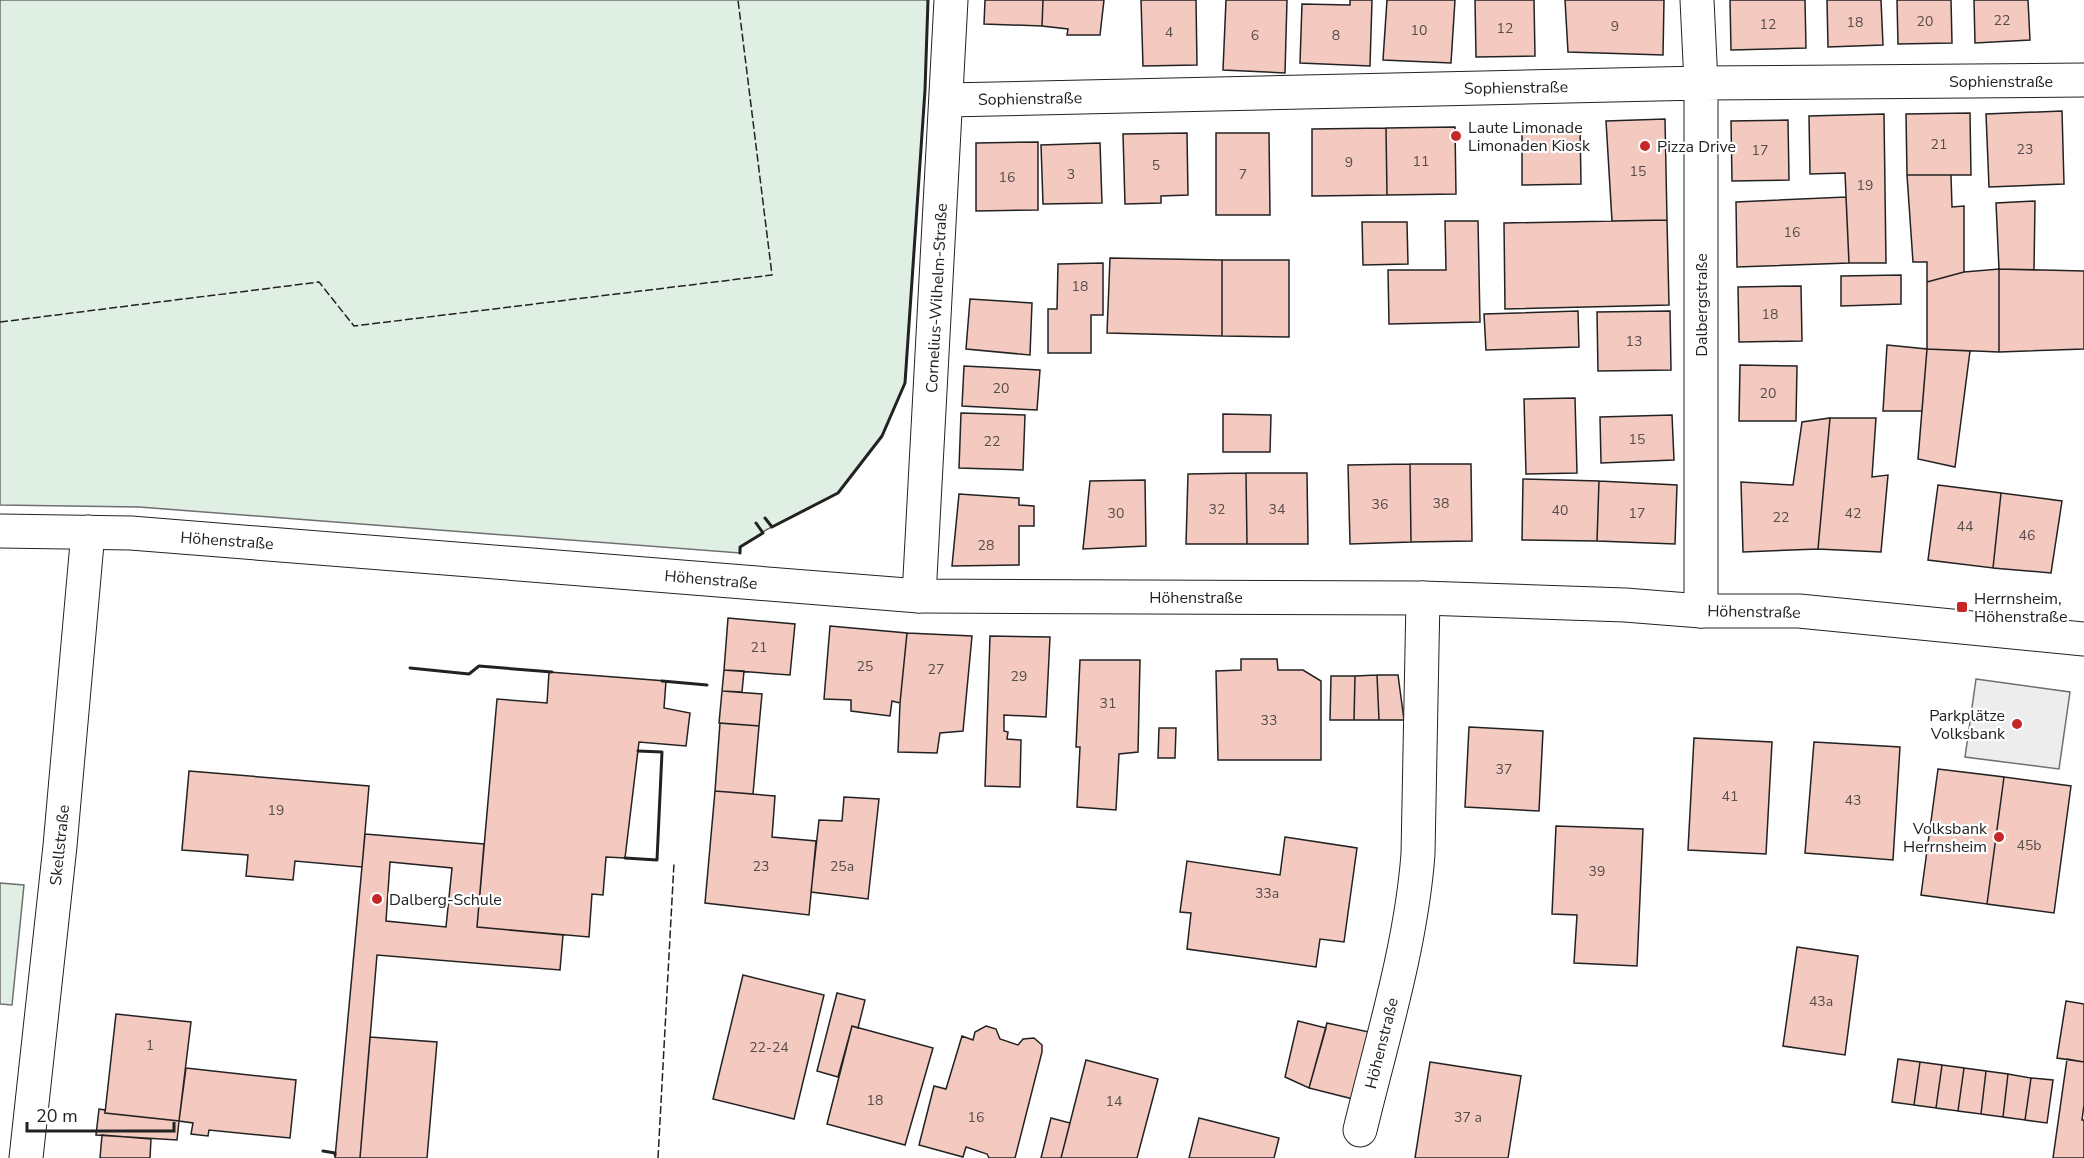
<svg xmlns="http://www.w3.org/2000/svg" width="2084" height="1158" viewBox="0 0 2084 1158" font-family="'Nunito Sans',sans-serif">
  <rect width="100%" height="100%" fill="#fff"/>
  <path fill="#e0efe3" stroke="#6f6f6f" stroke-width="1.5" d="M0 0H928L925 90 905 383 882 436 838 493 766 530 741 547 740 553 139 507 0 505Z
    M0 883 24 885 12 1005 0 1004Z"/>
  <path fill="#ededed" stroke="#6f6f6f" stroke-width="1.5" d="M1976 679 2070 692 2059 769 1965 757Z"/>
  <path fill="#f3c9c0" stroke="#222" stroke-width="1.5" fill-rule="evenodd" d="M985 0H1043L1042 26 984 24Z
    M1043 0H1104L1100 35H1067L1068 29 1042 26Z
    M1141 0H1196L1197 65 1143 66Z
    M1226 0H1287L1285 73 1223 70Z
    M1350 0H1372L1370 66 1300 63 1302 4 1350 5Z
    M1387 0H1455L1451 63 1383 60Z
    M1475 0H1534L1535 56 1476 57Z
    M1565 0H1664L1663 55 1568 52Z
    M1730 0H1805L1806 48 1731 50Z
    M1827 0H1881L1883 45 1828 47Z
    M1897 0H1951L1952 43 1898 44Z
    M1974 0H2028L2030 40 1975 43Z
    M2062 111 2064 184 1989 187 1986 114Z
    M1970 113 1971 175H1907L1906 114Z
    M1884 114 1886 263H1849L1845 173 1810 174 1809 116Z
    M1665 119 1667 220 1612 221 1606 121Z
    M1788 120 1789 180 1732 181 1731 121Z
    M1580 125 1581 184 1522 185V126Z
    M1455 127 1456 194 1387 195 1386 128Z
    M1386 128 1387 195 1312 196V129Z
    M1187 133 1188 195 1161 196V203L1125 204 1123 134Z
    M1216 133H1269L1270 215H1216Z
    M1038 142V210L976 211V143Z
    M1100 143 1102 203 1043 204 1041 145Z
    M1907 175H1951L1952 207 1964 206V272L1927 282V262H1913Z
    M1846 197 1849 263 1737 267 1736 202Z
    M2035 201 2034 270 1999 269 1996 203Z
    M1667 220 1669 305 1505 309 1504 223Z
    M1445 221H1478L1480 322 1389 324 1388 270H1446Z
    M1362 222H1407L1408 264 1363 265Z
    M1110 258 1222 260V336L1107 333Z
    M1222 260H1289V337L1222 336Z
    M1103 263V315H1091V353H1048V309H1057L1058 264Z
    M1999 269 2084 271V349L1999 352Z
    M1999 269V352L1927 349V282L1964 272Z
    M1901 275V304L1841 306V276Z
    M1801 286 1802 341 1739 342 1738 287Z
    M970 299 1032 303 1030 355 966 349Z
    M1578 311 1579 347 1486 350 1484 314Z
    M1670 311 1671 370 1598 371 1597 312Z
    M1887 345 1927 349 1922 411H1883Z
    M1927 349 1970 351 1955 467 1918 459Z
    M1740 365 1797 366 1796 421H1739Z
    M964 366 1040 370 1037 410 962 406Z
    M1575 398 1577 473 1526 474 1524 399Z
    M961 413 1025 415 1023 470 959 468Z
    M1223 414 1271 415 1270 452H1223Z
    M1672 415 1674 460 1601 463 1600 417Z
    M1830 418 1818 549 1743 552 1741 482 1793 485 1802 422Z
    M1830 418H1876L1872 477 1888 475 1881 552 1818 549Z
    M1410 464 1411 542 1350 544 1348 465Z
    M1410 464H1471L1472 541 1411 542Z
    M1246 473 1247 544H1186L1188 474Z
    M1246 473H1307L1308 544H1247Z
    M1523 479 1599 481 1597 541 1522 540Z
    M1145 480 1146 546 1083 549 1090 481Z
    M1599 481 1677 485 1675 544 1597 541Z
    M1938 485 2001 493 1993 568 1928 560Z
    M2001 493 2062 501 2051 573 1993 568Z
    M959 494 1019 498V505L1034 506V526H1019V565L952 566Z
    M728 618 795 624 790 675 724 670Z
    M830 626 907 633 900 703 892 701 890 716 851 711V700L824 699Z
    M907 633 972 636 963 731 940 733 937 753 898 752 900 703Z
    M990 636 1050 637 1046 717 1004 715V731L1008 732 1007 739 1021 740 1020 787 985 786Z
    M1241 659H1277L1278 670H1303L1321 681V760H1218L1216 671 1241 670Z
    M1080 660H1140L1138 752 1119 754 1116 810 1077 807 1080 747H1076Z
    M724 670 744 671 742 692 722 691Z
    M549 672 666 681 664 708 690 713 686 746 639 742 625 858 606 857 603 895 592 894 589 937 477 927 497 699 547 703Z
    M1377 675H1398L1404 720H1379Z
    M1377 675 1379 720H1354L1355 676Z
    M1331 676H1355L1354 720H1330Z
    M722 691 762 694 759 726 719 723Z
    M720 723 759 726 753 794 715 791Z
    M1469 727 1543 731 1539 811 1465 807Z
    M1159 728H1176L1175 758H1158Z
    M1694 738 1772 742 1766 854 1688 850Z
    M1814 742 1900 747 1893 860 1805 853Z
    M1938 769 2004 777 1987 904 1921 895Z
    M189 771 369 786 362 867 295 861 293 880 246 876 248 855 182 850Z
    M2004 777 2071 786 2054 913 1987 904Z
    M715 791 775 796 772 837 816 841 809 915 705 903Z
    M844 797 879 799 868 899 811 892 819 820 842 821Z
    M1556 826 1643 829 1637 966 1574 963 1577 915 1552 914Z
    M365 834 484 844 477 927 563 935 560 970 377 955 360 1158H335ZM390 862 452 868 446 927 386 921Z
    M1285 837 1357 848 1344 942 1320 939 1316 967 1187 949 1191 913 1180 912 1187 861 1280 875Z
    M1797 947 1858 956 1845 1055 1783 1046Z
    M743 975 824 995 794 1119 713 1099Z
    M837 993 865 1000 858 1028 852 1026 838 1077 817 1071Z
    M2066 1001 2084 1004V1062L2057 1058Z
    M116 1014 191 1022 179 1121 105 1113Z
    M1298 1021 1326 1028 1309 1088 1285 1077Z
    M1327 1023 1369 1032 1353 1099 1309 1088Z
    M852 1026 933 1048 905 1145 827 1124Z
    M986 1026 996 1029 1000 1039 1018 1045 1023 1039 1034 1038 1042 1045V1052L1015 1158H989L987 1154 966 1147 963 1157 919 1145 934 1086 946 1089 962 1036 973 1040 975 1032Z
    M370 1037 437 1042 427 1158H360Z
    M1898 1059 1920 1062 1914 1105 1892 1102Z
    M2067 1059 2084 1062V1105L2082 1120H2084V1158H2053Z
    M1086 1060 1158 1079 1137 1158H1061Z
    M1430 1062 1521 1076 1508 1158H1415Z
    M1920 1062 1942 1065 1936 1108 1914 1105Z
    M1942 1065 1964 1068 1958 1111 1936 1108Z
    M186 1068 296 1080 290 1138 209 1130 208 1136 191 1134 193 1123 179 1121Z
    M1964 1068 1986 1071 1981 1114 1958 1111Z
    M1986 1071 2008 1074 2003 1117 1981 1114Z
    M2008 1074 2031 1078 2025 1120 2003 1117Z
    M2031 1078 2053 1080 2047 1123 2025 1120Z
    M99 1109 105 1110V1113L179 1121 177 1140 96 1135Z
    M1051 1118 1070 1123 1061 1158H1041Z
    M1199 1118 1279 1138 1274 1158H1189Z
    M102 1135 151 1139 150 1158H100Z"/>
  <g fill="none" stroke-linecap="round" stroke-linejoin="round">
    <g stroke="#222" stroke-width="35">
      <path id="minor" d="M1697 0 1701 83V611
        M947 100 1701 83 2084 80
        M919 596 951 0
        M1360 1130C1382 1039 1411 947 1418 854L1423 598
        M26 1158 60 846 88 532"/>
    </g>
    <g stroke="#222" stroke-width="35">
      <path id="secondary" d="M0 531 131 533 919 596 1423 598 1625 605 1701 611H1799L2084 639"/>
    </g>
    <use href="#minor" stroke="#fff" stroke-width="33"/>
    <use href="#secondary" stroke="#fff" stroke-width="33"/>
    <path stroke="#222" stroke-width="1.5" stroke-dasharray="8 3" stroke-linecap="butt" d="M0 322 319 282 354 326 772 275 738 0
      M658 1158 674 863"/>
    <path stroke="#222" stroke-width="3" d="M765 518 772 527 838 493 882 436 905 383 925 90 928 0
      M740 553V547L763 533 756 523
      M410 668 469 674 479 666 552 672
      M662 681 707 685
      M625 858 657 860 662 752 638 751
      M323 1151 335 1153V1155"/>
  </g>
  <g fill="#c62828" stroke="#fff" stroke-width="2">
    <circle cx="1456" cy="136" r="6"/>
    <circle cx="1645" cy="146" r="6"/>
    <rect x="1956" y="601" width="12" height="12" rx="3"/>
    <circle cx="2017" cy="724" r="6"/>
    <circle cx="1999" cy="837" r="6"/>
    <circle cx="377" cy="899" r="6"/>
  </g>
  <g text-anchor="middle" stroke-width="4.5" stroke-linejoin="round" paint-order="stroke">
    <g font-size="14" fill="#564c4a">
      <text x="2002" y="25">22</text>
      <text x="1925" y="26">20</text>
      <text x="1855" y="27">18</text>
      <text x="1768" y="29">12</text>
      <text x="1615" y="31">9</text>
      <text x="1505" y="33">12</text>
      <text x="1419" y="35">10</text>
      <text x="1169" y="37">4</text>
      <text x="1255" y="40">6</text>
      <text x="1336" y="40">8</text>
      <text x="1939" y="149">21</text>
      <text x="2025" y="154">23</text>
      <text x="1760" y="155">17</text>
      <text x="1421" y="166">11</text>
      <text x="1349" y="167">9</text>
      <text x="1156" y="170">5</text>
      <text x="1638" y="176">15</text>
      <text x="1071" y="179">3</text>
      <text x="1243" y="179">7</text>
      <text x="1007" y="182">16</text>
      <text x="1865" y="190">19</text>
      <text x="1792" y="237">16</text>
      <text x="1080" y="291">18</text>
      <text x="1770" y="319">18</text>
      <text x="1634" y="346">13</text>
      <text x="1001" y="393">20</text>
      <text x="1768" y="398">20</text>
      <text x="1637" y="444">15</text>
      <text x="992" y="446">22</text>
      <text x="1441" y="508">38</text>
      <text x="1380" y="509">36</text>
      <text x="1217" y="514">32</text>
      <text x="1277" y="514">34</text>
      <text x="1560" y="515">40</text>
      <text x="1116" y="518">30</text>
      <text x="1637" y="518">17</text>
      <text x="1853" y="518">42</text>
      <text x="1781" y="522">22</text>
      <text x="1965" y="531">44</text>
      <text x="2027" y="540">46</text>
      <text x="986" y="550">28</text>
      <text x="759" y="652">21</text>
      <text x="865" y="671">25</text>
      <text x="936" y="674">27</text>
      <text x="1019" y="681">29</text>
      <text x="1108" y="708">31</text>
      <text x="1269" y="725">33</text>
      <text x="1504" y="774">37</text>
      <text x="1730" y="801">41</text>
      <text x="1853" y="805">43</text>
      <text x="276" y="815">19</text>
      <text x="2029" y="850">45b</text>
      <text x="761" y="871">23</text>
      <text x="842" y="871">25a</text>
      <text x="1597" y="876">39</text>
      <text x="1267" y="898">33a</text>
      <text x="1821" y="1006">43a</text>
      <text x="150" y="1050">1</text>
      <text x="769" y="1052">22-24</text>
      <text x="875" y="1105">18</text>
      <text x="1114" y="1106">14</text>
      <text x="976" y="1122">16</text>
      <text x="1468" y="1122">37 a</text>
    </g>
    <g font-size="16" fill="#222" stroke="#fff">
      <text x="2001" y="87">Sophienstraße</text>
      <text transform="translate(1516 87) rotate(-1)" y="6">Sophienstraße</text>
      <text transform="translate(1030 98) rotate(-1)" y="6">Sophienstraße</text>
      <text transform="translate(936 298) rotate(-87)" y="6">Cornelius-Wilhelm-Straße</text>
      <text transform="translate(1701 305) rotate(-90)" y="6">Dalbergstraße</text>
      <text transform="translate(227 540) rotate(4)" y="6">Höhenstraße</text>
      <text transform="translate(711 579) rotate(5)" y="6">Höhenstraße</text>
      <text x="1196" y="603">Höhenstraße</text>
      <text transform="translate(1754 611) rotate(1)" y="6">Höhenstraße</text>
      <text transform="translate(59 845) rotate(-84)" y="6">Skellstraße</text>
      <text transform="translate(1381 1043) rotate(-76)" y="6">Höhenstraße</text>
    </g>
    <g font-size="16" fill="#222" stroke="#fff" text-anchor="start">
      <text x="1468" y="133">Laute Limonade<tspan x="1468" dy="18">Limonaden Kiosk</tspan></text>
      <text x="1657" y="152">Pizza Drive</text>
      <text x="1974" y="604">Herrnsheim,<tspan x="1974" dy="18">Höhenstraße</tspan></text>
      <text x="2005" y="721" text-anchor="end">Parkplätze<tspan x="2005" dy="18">Volksbank</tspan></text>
      <text x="1987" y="834" text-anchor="end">Volksbank<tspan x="1987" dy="18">Herrnsheim</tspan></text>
      <text x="389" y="905">Dalberg-Schule</text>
    </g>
  </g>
  <path d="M27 1122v9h147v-9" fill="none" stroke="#222222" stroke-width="3"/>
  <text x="36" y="1122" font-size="18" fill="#222222" stroke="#ffffff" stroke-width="4.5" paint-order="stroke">20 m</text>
</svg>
